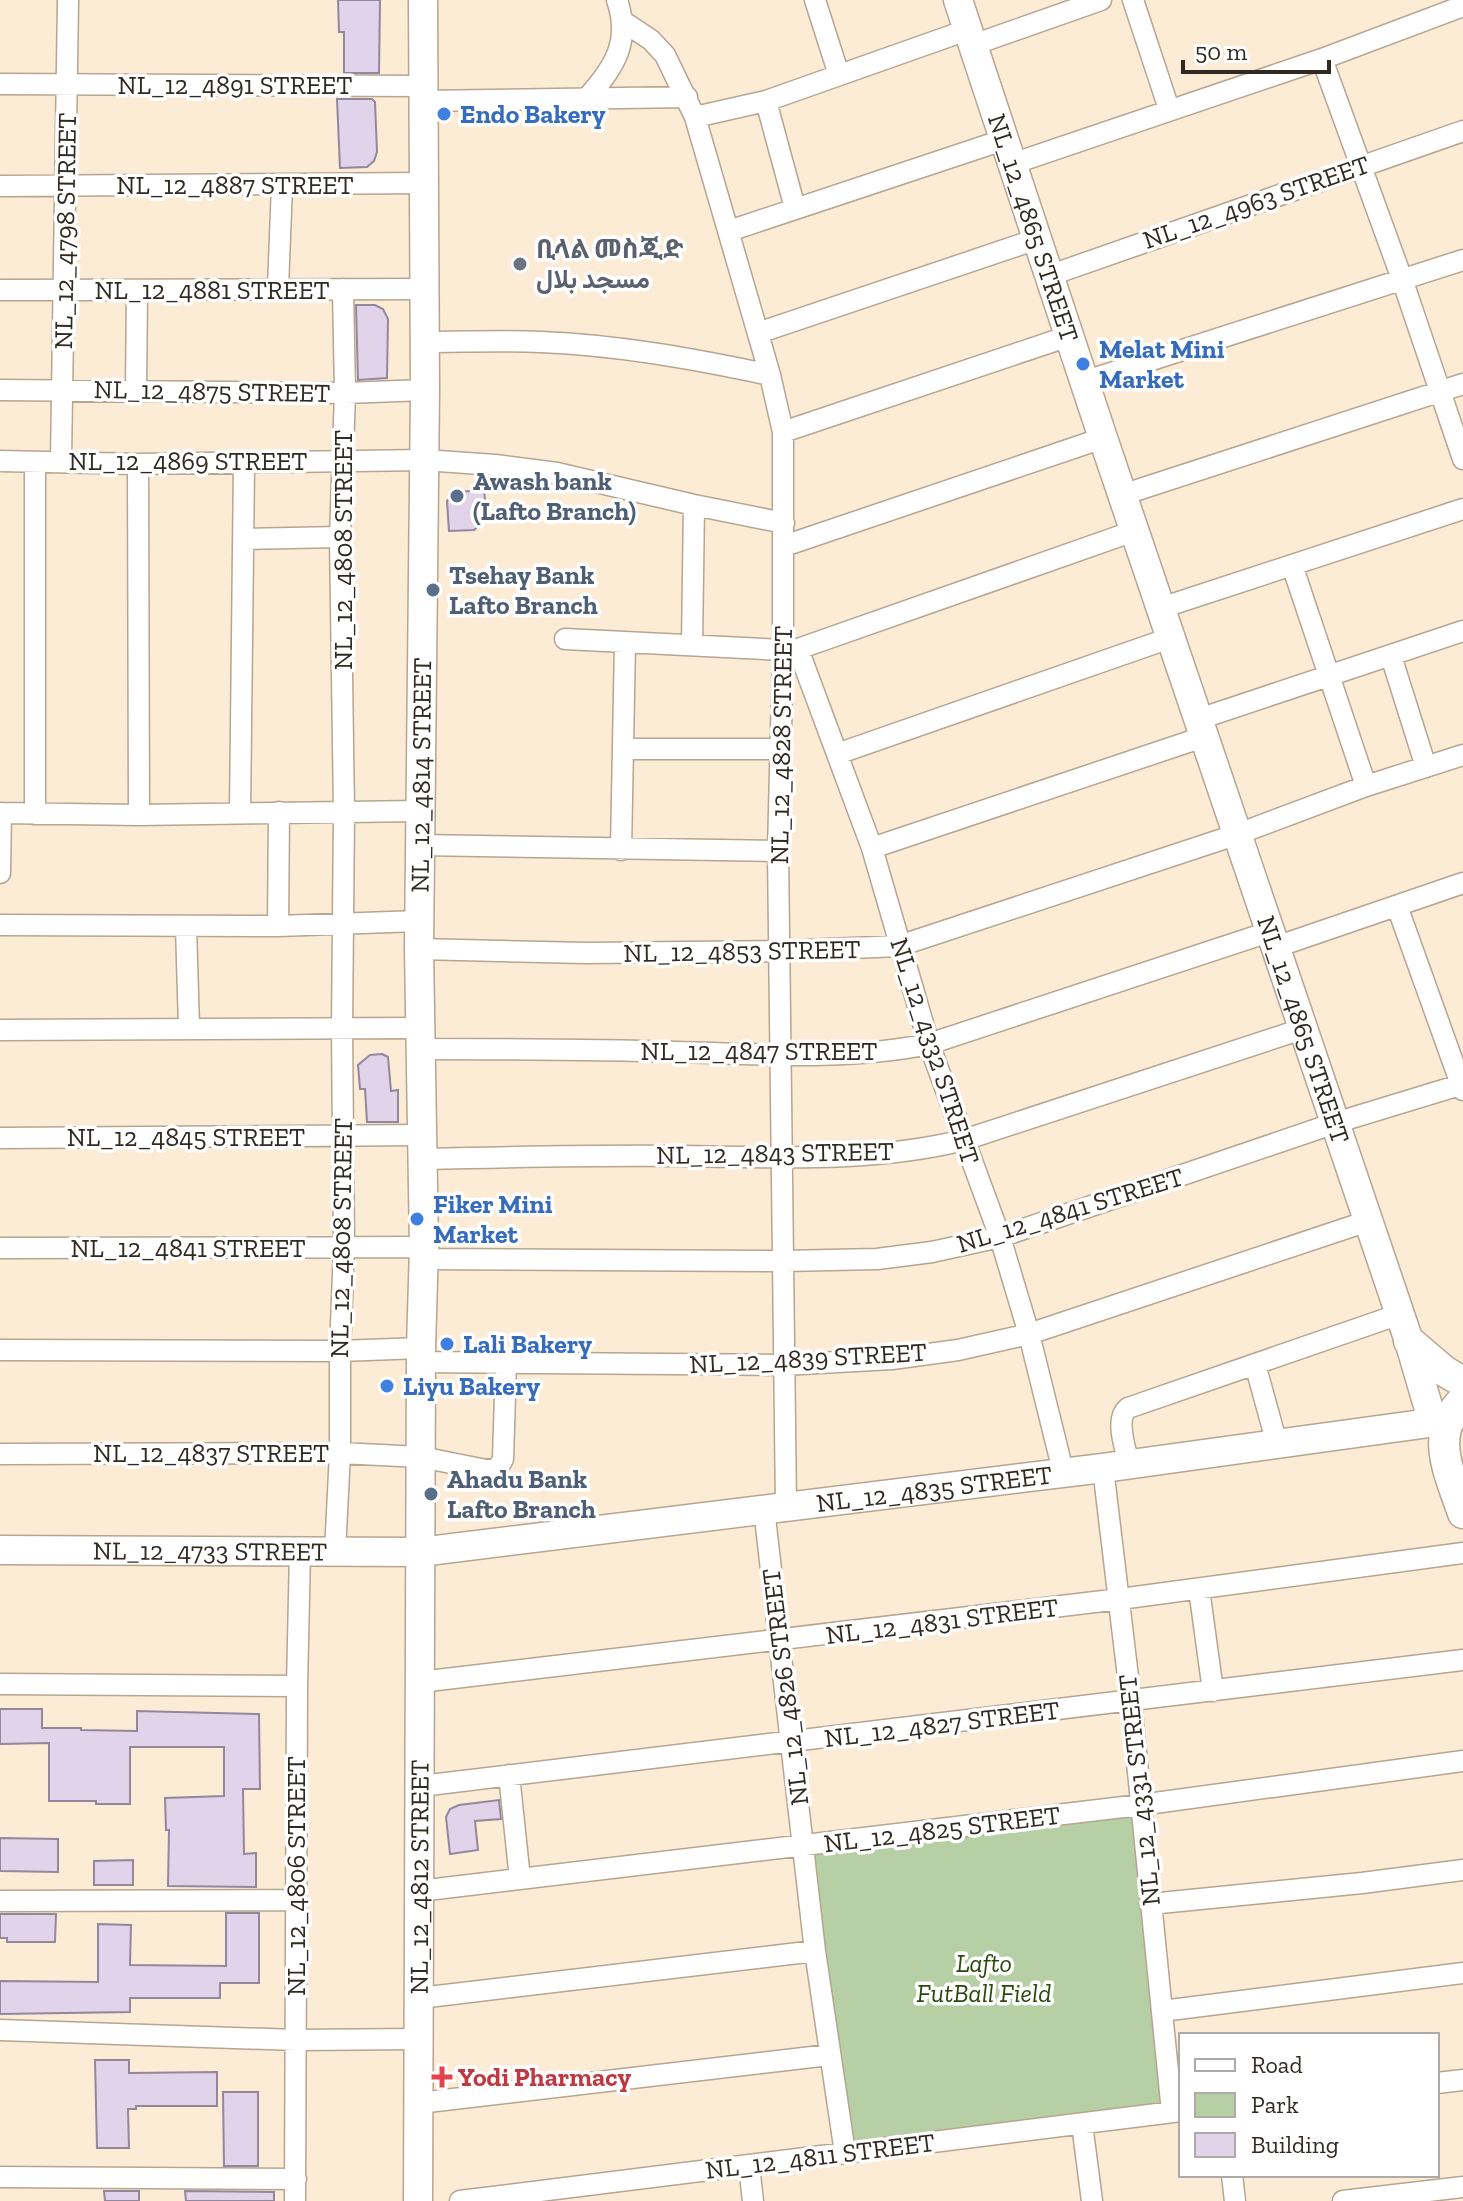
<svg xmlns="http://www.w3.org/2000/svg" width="1463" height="2201" viewBox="0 0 1463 2201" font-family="'Zilla Slab',Vazirmatn,'Noto Sans Ethiopic',serif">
  <rect width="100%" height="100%" fill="#fcebd5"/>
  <path fill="#b6cfa5" d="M1139 1801 1169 2113 847 2152 803 1845Z"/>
  <path fill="#e1d3ea" stroke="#93879c" stroke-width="2" d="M338 0H380L379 73H344V32H339Z
    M337 99H372L375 102 377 152 374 161 367 167 340 168Z
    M356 305H375L383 309 388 319 387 378 358 380Z
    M484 490 487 518 474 530 449 531 447 501 457 492Z
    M382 1054 388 1057 391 1091 398 1090V1122H367L365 1089H360L358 1065 370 1055Z
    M0 1709H42V1728H81V1730L137 1731V1711L259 1714 260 1789H243L244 1854 256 1853V1887L168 1886 169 1830H166L165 1798 224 1796V1747H130V1804H96V1801H49V1743L0 1744Z
    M499 1800 501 1819 475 1821 478 1850 450 1854 446 1817 450 1809 459 1805Z
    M0 1838 58 1839V1872L0 1871Z
    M133 1860V1885H94V1861Z
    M226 1913H259V1983H220V1998H130V2012L0 2014V1981L98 1982V1924L131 1925 130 1965 226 1966Z
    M0 1914H56L55 1942H7V1938H0Z
    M95 2060H129V2073L217 2072V2106H136V2109H128L129 2148H97Z
    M223 2092H258V2166H224Z
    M104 2191H139V2201H105Z
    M185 2191 274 2192V2201H186Z"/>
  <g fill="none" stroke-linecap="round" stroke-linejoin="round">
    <g stroke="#b5a591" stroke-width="23">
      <path id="street" d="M815 0 839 75
        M1133 0 1169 109
        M624 22 651 40 665 55 695 117 770 375 783 432V650L778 851 786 1507
        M973 45 1101 0
        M1322 59 1402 279 1463 459
        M0 84 422 86
        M587 98C615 67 631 41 617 0
        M422 101 687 97
        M766 101 795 208
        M695 117 766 101 967 30
        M1012 164 1322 59 1463 6
        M0 186 423 183
        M729 231 1003 140
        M1051 275 1463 131
        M278 288 282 185
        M0 290 425 289
        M758 333 1037 239
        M425 342C463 342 502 340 541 342 618 345 695 359 770 375
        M1086 381 1463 260
        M0 390 345 393 425 390
        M136 390 137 290
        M783 432 1069 336
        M0 461 138 464 424 460 495 465 557 473 694 505 784 523
        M61 461 68 0
        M35 462V814
        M138 464 139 815
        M1122 495 1463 384
        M244 539 340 537
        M784 546 1103 438
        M1292 565 1366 786
        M1161 608 1463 509
        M565 639 783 650 798 649 872 848 929 1044 1000 1237 1029 1334 1063 1471
        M692 645 694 505
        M798 649 1134 531
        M1391 656 1426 767
        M1199 719 1463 631
        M623 749H780
        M837 754 1170 638
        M0 813 139 815 420 811
        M240 813 244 464
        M419 845 778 851
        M872 848 1206 736
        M621 850 625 642
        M0 873 1 813
        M1397 906 1463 1090
        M0 925 278 926 419 921
        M278 926 279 812
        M186 927 189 1027
        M1276 947 1463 883
        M419 949 586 953 780 951 899 946 1238 834 1366 786 1463 755
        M0 1030 420 1028
        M419 1049C505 1049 590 1049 675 1052 759 1054 846 1061 929 1044L1272 931
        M0 1138 421 1135
        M421 1159C507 1157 592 1155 678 1156 774 1157 870 1163 964 1140L1302 1029
        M0 1248 424 1247
        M424 1259 784 1261 877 1259 932 1252 1000 1237 1335 1123 1463 1084
        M0 1350 340 1351 421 1348
        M421 1362 783 1365 892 1359 958 1350 1029 1334 1368 1221
        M1255 1364 1277 1444
        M0 1454 340 1453 421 1457 486 1470 498 1468 503 1459 506 1363
        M1129 1465C1126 1449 1114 1419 1128 1408L1400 1314
        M1103 1468 1131 1702 1172 2112
        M764 1509 815 1951 845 2153
        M335 1552 340 1453V1351L344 1247 342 1029 344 812 340 537 345 393 343 289
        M1199 1589 1213 1691
        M420 1682 1120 1599 1463 1553
        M0 1684 297 1686
        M509 1775 520 1879
        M421 1786 1463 1660
        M419 1891 1140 1805 1463 1761
        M0 1901 295 1900
        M1150 1904 1362 1883 1463 1870
        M420 1998 815 1951
        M1162 2011 1463 1973
        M0 2030 296 2040 418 2039
        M1437 2083 1463 2080
        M419 2103 829 2055
        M1082 2124 1092 2201
        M749 2166 753 2201
        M1232 2175 1235 2201
        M0 2177 296 2179
        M295 2201 297 1686 300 1552
        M460 2201 1181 2111
        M1343 2201 1463 2187"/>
    </g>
    <g stroke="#b5a591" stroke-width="31">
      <g id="secondary">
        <path id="s1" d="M958 0 1103 438 1409 1341 1433 1423"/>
        <path id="s2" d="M0 1550 420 1552 1103 1468 1451 1420"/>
        <path id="s3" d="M418 2201 421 1348 424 1247 419 949 425 390 423 0"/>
      </g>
    </g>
    <g stroke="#b5a591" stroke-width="33">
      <path id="primary" d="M1409 1341 1444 1371 1463 1382
        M1463 1400C1428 1434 1450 1474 1463 1513"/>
    </g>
    <use href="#street" stroke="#fff" stroke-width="20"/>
    <use href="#secondary" stroke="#fff" stroke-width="28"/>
    <use href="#primary" stroke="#fff" stroke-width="30"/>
  </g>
  <g fill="#3f7fe0" stroke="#fff" stroke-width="3">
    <circle cx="444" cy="114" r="8"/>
    <circle cx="1083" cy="364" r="8"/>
    <circle cx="417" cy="1219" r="8"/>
    <circle cx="447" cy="1344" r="8"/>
    <circle cx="387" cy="1386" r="8"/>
  </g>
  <circle fill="#6b7280" stroke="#fff" stroke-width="3" cx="520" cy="264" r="8"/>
  <g fill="#5c6f8a" stroke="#fff" stroke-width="3">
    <circle cx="457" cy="496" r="8"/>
    <circle cx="433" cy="590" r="8"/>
    <circle cx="431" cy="1494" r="8"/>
  </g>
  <path fill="#e0444e" stroke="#fff" stroke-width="3" d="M438 2065h8v8h8v8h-8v8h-8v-8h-8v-8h8z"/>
  <g text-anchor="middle" stroke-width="7" stroke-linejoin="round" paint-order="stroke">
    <g font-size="26" fill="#312a22" stroke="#fff">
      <text x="235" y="94">NL_12_4891 STREET</text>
      <text x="235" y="194">NL_12_4887 STREET</text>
      <text transform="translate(1256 202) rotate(-19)" y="9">NL_12_4963 STREET</text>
      <text dy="9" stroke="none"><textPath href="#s1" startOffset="240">NL_12_4865 STREET</textPath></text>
      <text transform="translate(65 231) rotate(-89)" y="9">NL_12_4798 STREET</text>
      <text x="212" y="299">NL_12_4881 STREET</text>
      <text transform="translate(212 391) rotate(1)" y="9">NL_12_4875 STREET</text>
      <text x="188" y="470">NL_12_4869 STREET</text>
      <text transform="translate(343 550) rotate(-90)" y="9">NL_12_4808 STREET</text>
      <text transform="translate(781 745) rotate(-89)" y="9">NL_12_4828 STREET</text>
      <text dy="9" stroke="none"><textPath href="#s3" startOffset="1426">NL_12_4814 STREET</textPath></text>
      <text transform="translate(742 951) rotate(-1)" y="9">NL_12_4853 STREET</text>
      <text dy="9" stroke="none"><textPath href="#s1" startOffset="1086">NL_12_4865 STREET</textPath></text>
      <text x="759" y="1060">NL_12_4847 STREET</text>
      <text transform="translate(935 1051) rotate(72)" y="9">NL_12_4332 STREET</text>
      <text x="186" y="1146">NL_12_4845 STREET</text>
      <text transform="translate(775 1153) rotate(-1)" y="9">NL_12_4843 STREET</text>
      <text transform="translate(1070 1210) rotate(-17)" y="9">NL_12_4841 STREET</text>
      <text transform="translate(341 1238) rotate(-89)" y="9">NL_12_4808 STREET</text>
      <text x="188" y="1257">NL_12_4841 STREET</text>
      <text transform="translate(808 1358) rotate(-3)" y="9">NL_12_4839 STREET</text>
      <text x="211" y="1462">NL_12_4837 STREET</text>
      <text dy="9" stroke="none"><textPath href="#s2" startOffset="938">NL_12_4835 STREET</textPath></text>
      <text dy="9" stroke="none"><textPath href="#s2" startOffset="210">NL_12_4733 STREET</textPath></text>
      <text transform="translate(942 1621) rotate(-7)" y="9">NL_12_4831 STREET</text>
      <text transform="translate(785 1687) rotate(-97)" y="9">NL_12_4826 STREET</text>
      <text transform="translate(942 1724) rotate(-7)" y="9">NL_12_4827 STREET</text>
      <text transform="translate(1139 1790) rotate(-96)" y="9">NL_12_4331 STREET</text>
      <text transform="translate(942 1829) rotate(-7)" y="9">NL_12_4825 STREET</text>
      <text transform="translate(296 1876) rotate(-90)" y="9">NL_12_4806 STREET</text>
      <text dy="9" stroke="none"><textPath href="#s3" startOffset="324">NL_12_4812 STREET</textPath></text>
      <text transform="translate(820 2156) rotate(-7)" y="9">NL_12_4811 STREET</text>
    </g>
    <g font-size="26" font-weight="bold" fill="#366cbe" stroke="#fff" text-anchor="start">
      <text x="460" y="123">Endo Bakery</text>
      <text x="1099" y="358">Melat Mini<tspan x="1099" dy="30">Market</tspan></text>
      <text x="433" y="1213">Fiker Mini<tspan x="433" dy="30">Market</tspan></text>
      <text x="463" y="1353">Lali Bakery</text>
      <text x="403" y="1395">Liyu Bakery</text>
    </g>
    <g font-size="26" font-weight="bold" fill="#5b616d" stroke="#fff" text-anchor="start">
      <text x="536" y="258">ቢላል መስጂድ<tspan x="536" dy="30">مسجد بلال</tspan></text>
    </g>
    <g font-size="26" font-weight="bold" fill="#4e5e75" stroke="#fff" text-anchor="start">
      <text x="473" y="490">Awash bank<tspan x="473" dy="30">(Lafto Branch)</tspan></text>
      <text x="449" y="584">Tsehay Bank<tspan x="449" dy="30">Lafto Branch</tspan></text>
      <text x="447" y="1488">Ahadu Bank<tspan x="447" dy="30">Lafto Branch</tspan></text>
    </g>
    <g font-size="26" font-style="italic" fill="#2a490c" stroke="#fff">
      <text x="984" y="1972">Lafto<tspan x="984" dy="30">FutBall Field</tspan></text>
    </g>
    <g font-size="26" font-weight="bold" fill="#be3a42" stroke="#fff" text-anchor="start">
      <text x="458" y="2086">Yodi Pharmacy</text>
    </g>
  </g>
  <rect x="1179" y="2033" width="260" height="144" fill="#ffffff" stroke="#adaaa7" stroke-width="2"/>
  <rect x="1195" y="2059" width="40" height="12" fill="#ffffff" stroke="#adaaa7" stroke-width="2"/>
  <text x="1251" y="2073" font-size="24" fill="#312a22">Road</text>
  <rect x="1195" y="2093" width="40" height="24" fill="#b6cfa5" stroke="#adaaa7" stroke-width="2"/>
  <text x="1251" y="2113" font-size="24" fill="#312a22">Park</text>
  <rect x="1195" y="2133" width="40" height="24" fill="#e1d3ea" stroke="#adaaa7" stroke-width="2"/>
  <text x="1251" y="2153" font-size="24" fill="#312a22">Building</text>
  <path d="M1183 60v12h146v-12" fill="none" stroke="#312a22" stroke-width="4"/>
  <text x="1195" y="60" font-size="24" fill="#312a22" stroke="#ffffff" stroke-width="6" paint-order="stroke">50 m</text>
</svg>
